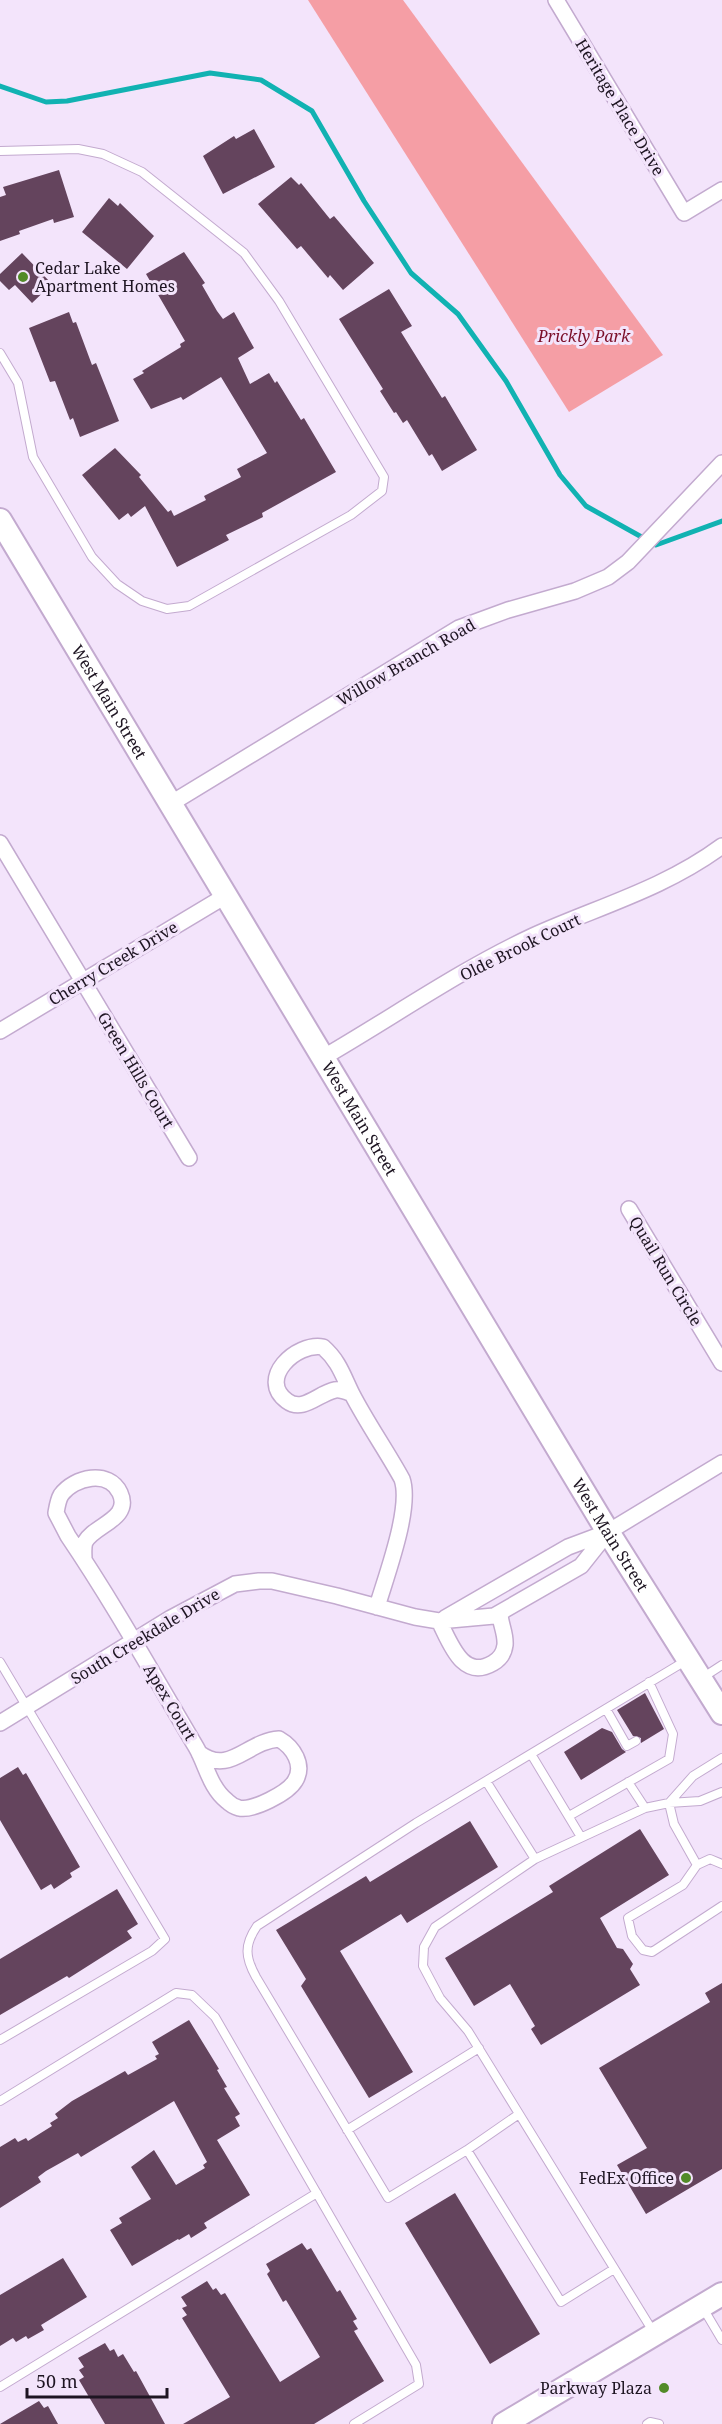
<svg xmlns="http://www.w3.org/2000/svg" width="722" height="2424" viewBox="0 0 722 2424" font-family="'Noto Serif',serif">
  <rect width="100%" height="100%" fill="#f3e4fb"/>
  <path fill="#f59ea5" d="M308 0H403L663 355 569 412Z"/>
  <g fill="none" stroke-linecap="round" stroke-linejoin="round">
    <path stroke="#11b2b2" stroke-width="5" d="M0 86 46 102 67 101 210 73 261 80 312 111 364 201 411 273 458 314 506 381 560 475 586 506 656 545 722 521"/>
  </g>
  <path fill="#64445d" d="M254 129 275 167 223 194 203 156 234 136 236 139Z
    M59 170 74 217 54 223 53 219 19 231 20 234 0 241V197L6 195 3 187Z
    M291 177 299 185 301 183 330 219 334 216 374 263 343 290 330 275 328 278 301 246 297 249 258 204Z
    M109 198 118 206 120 203 154 236 127 269 82 232Z
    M184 252 205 283 202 285 217 311 223 319 234 312 254 348 238 358 250 384 269 373 275 383 277 381 301 420 304 418 336 472 262 513 263 517 226 535 229 540 177 567 145 506 131 517 128 513 119 520 82 475 115 448 141 475 139 477 168 512 171 510 174 516 206 500 204 496 241 477 237 469 267 453 221 377 183 400 181 397 151 409 133 379 144 373 142 371 181 347 180 344 185 341 146 274Z
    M22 253 52 284 32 303 15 285 9 290 0 281V274Z
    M389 289 412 326 401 332 442 398 445 396 477 450 442 471 432 454 429 456 407 420 403 423 396 412 394 413 380 391 383 389 339 319Z
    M69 312 73 323 76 322 92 365 96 363 119 421 80 437 73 418 70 420 55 381 50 382 29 328Z
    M645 1693 664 1729 641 1743V1738L633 1736 617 1710Z
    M602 1728 612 1732 622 1749 626 1752 581 1780 564 1752Z
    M18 1767 23 1775 26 1773 80 1867 70 1873 72 1877 54 1889 51 1884 41 1890 0 1820V1778Z
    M470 1821 498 1867 407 1923 401 1914 340 1951 413 2072 369 2098 301 1986 306 1979 276 1930 366 1876 370 1882Z
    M640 1829 669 1875 600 1918 617 1948 623 1949 633 1964 630 1969 640 1985 541 2045 531 2029 535 2026 510 1984 474 2006 445 1958 553 1892 549 1886Z
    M117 1889 138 1924 127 1931 132 1938 69 1978 67 1976 0 2015V1959Z
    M722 1983V2169L646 2214 617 2165 647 2148 599 2068 710 2002 705 1993Z
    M189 2020 219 2069 217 2070 227 2087 224 2088 240 2114 235 2117 240 2126 217 2140 250 2195 204 2223 207 2228 191 2238 189 2234 179 2240 178 2239 132 2266 110 2230 122 2223 119 2218 151 2199 131 2167 154 2150 176 2185 205 2168 203 2165 207 2162 174 2101 81 2157 78 2153 46 2171 38 2177 41 2182 0 2208V2147L15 2138 18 2142 26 2138 28 2141 52 2126 50 2123 58 2118 55 2114 72 2101 125 2071 128 2075 157 2059 155 2056 159 2054 152 2042Z
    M455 2193 540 2334 490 2364 405 2223Z
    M302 2243 307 2250 311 2248 337 2292 340 2290 357 2319 353 2321 358 2329 354 2331 384 2381 314 2424H183L230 2397 182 2318 187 2315 182 2308 187 2306 181 2297 207 2281 213 2290 216 2288 221 2295 225 2293 280 2382 320 2357 286 2300 283 2302 267 2274 270 2271 266 2264Z
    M63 2258 87 2297 41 2325 44 2330 28 2339 26 2336 16 2342 13 2338 0 2346V2295Z
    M105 2343 110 2351 114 2349 118 2357 123 2354 134 2372 136 2371 165 2424H105L79 2380 84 2377 79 2370 84 2367 78 2358Z
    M39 2401 44 2408 48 2406 58 2424H0Z"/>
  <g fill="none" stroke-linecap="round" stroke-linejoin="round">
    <g stroke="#c3aacf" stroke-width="10">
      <path id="lane" d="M0 151 78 149 103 154 142 172 244 253 279 301 384 477 382 491 351 515 189 606 167 609 142 601 117 584 92 557 33 457 18 383 0 353
        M0 1662 165 1939 152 1951 0 2040
        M702 1678 722 1665
        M606 1709 627 1746 636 1741
        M531 1754 581 1837
        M486 1781 535 1859
        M628 1782 645 1808
        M669 1803 693 1776 722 1758
        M669 1803 674 1824 697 1865
        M569 1816 669 1759 673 1734 649 1682
        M722 1864 710 1859 697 1865 683 1885 628 1918 632 1936 643 1950 652 1952 722 1906
        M0 2101 176 1993 192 1995 215 2017 416 2365 419 2384 354 2424
        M347 2130 479 2048
        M467 2150 519 2114
        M614 2269 561 2302 467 2150 388 2198 256 1977C245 1957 244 1945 257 1926L416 1823 687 1660
        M703 2308 722 2340
        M654 2333 468 2031 440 1998 423 1966 424 1947 435 1927 535 1859 645 1808 669 1803 700 1801 722 1792
        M0 2387 317 2193
        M647 2424 650 2422 659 2424"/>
    </g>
    <g stroke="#c3aacf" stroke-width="18">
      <path id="street" d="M556 0 684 213 722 190
        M170 804 459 628 508 610 575 591 608 577 628 562 722 463
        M0 843 189 1158
        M0 1031 227 895
        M324 1057C393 1017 460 970 533 936 597 907 664 889 722 846
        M629 1209 722 1363
        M352 1394C347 1392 341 1389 335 1390 319 1393 303 1413 287 1401 257 1379 296 1342 323 1347 339 1361 343 1376 352 1394 367 1423 386 1450 402 1479 412 1508 386 1576 377 1607
        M84 1560C84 1554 83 1547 85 1542 94 1525 132 1519 120 1493 109 1469 74 1477 61 1495 58 1500 57 1507 56 1513L68 1536C114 1604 154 1676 196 1747 206 1764 210 1788 227 1801 230 1804 235 1807 239 1808 253 1811 288 1793 295 1781 305 1765 293 1747 279 1739 247 1741 230 1776 199 1753
        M445 1618 568 1547 608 1532 722 1463
        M439 1621C450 1642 462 1681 493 1663 500 1659 504 1653 505 1645 506 1633 500 1624 500 1613
        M0 1723 171 1618 235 1584 259 1581H272L337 1596 415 1617 439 1621 494 1616 581 1566 608 1532"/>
    </g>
    <g stroke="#c3aacf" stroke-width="26">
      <g id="secondary">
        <path id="s1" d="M0 520 608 1532 722 1713"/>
        <path d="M504 2424 722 2294"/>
      </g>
    </g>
    <use href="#lane" stroke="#fff" stroke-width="8"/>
    <use href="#street" stroke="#fff" stroke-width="15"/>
    <use href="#secondary" stroke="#fff" stroke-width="22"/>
  </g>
  <g fill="#528b28" stroke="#f3e4fb" stroke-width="2">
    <circle cx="23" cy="277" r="6"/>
    <circle cx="686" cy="2178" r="6"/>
    <circle cx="664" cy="2388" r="6"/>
  </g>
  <g text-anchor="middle" stroke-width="6" stroke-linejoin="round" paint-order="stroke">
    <g font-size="16" fill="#1e1522" stroke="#f3e4fb">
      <text transform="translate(620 107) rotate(59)" y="6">Heritage Place Drive</text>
      <text transform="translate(406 662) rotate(-30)" y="6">Willow Branch Road</text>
      <text dy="6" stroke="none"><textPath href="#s1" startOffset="212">West Main Street</textPath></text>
      <text transform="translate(520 947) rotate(-26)" y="6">Olde Brook Court</text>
      <text transform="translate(113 963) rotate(-31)" y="6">Cherry Creek Drive</text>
      <text transform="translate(136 1070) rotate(59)" y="6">Green Hills Court</text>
      <text dy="6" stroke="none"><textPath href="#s1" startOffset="698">West Main Street</textPath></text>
      <text transform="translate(666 1271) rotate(59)" y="6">Quail Run Circle</text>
      <text dy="6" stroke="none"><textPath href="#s1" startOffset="1184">West Main Street</textPath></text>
      <text transform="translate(145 1636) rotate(-31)" y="6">South Creekdale Drive</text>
      <text transform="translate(170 1702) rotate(59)" y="6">Apex Court</text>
    </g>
    <g font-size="16" fill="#1e1522" stroke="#f3e4fb" text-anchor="end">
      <text x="35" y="274" text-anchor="start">Cedar Lake<tspan x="35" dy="18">Apartment Homes</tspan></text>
      <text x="674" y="2184">FedEx Office</text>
      <text x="652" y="2394">Parkway Plaza</text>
    </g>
    <g font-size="16" font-style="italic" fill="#7b0e29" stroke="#f3e4fb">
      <text x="584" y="342">Prickly Park</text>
    </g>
  </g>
  <path d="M27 2388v9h140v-9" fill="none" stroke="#1e1522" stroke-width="3"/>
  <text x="36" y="2388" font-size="18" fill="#1e1522" stroke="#f3e4fb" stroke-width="4.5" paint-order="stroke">50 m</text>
</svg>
